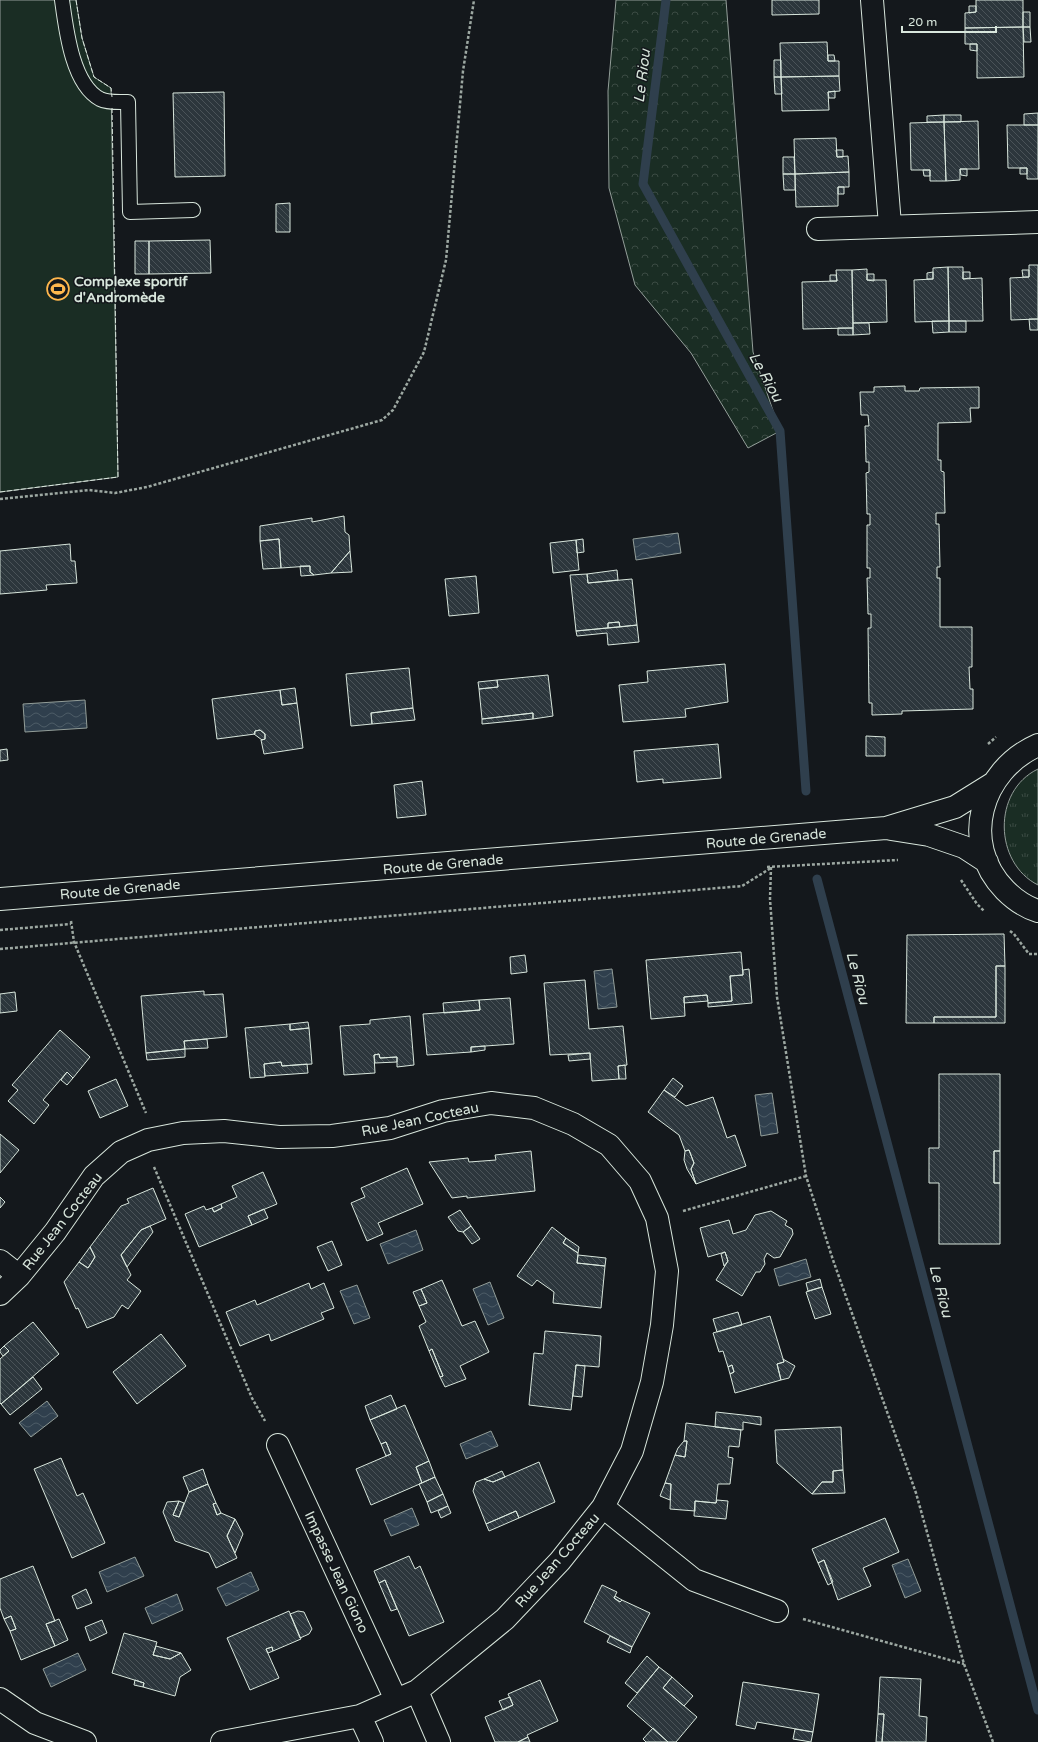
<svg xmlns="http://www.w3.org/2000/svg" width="1038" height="1742" viewBox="0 0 1038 1742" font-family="'Varela Round',sans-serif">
  <defs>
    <pattern id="grass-tufts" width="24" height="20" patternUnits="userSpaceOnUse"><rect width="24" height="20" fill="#1a2d24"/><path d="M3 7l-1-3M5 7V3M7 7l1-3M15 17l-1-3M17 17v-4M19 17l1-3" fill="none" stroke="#3b4b43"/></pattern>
    <pattern id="forest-crowns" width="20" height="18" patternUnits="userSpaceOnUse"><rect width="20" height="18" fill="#1a2d24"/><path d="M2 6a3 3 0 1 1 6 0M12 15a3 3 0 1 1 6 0" fill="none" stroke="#3b4b43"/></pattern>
    <pattern id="water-waves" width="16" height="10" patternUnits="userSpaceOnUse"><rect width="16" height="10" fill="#2f3f4d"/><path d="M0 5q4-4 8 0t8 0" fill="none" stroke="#4c5b66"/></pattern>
    <pattern id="building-back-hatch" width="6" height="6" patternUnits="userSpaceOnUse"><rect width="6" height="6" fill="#2c363c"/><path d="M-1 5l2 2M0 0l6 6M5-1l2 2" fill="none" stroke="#4a5358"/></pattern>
  </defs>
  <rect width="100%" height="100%" fill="#14181c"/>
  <path fill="url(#grass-tufts)" stroke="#939e99" d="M1038 769V885C994 863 992 791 1038 769Z"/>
  <path fill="url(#forest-crowns)" stroke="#939e99" d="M616 0H726L753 352 780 431 748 448 691 353 635 285 609 188 608 91Z"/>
  <path fill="#1a2d24" stroke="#939e99" d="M0 0H76L82 38 94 77 111 88 118 477 0 492Z"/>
  <path fill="url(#water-waves)" stroke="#939e99" d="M678 533 681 553 636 560 633 539Z
    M85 700 87 728 25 732 23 704Z
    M612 969 617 1007 598 1009 594 971Z
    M772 1093 778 1133 761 1136 755 1095Z
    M416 1230 423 1250 388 1264 380 1244Z
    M806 1259 811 1277 779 1286 774 1269Z
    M490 1282 504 1318 488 1325 473 1289Z
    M357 1285 370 1318 354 1324 340 1291Z
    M47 1401 58 1416 31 1437 19 1423Z
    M491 1431 498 1446 466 1459 460 1444Z
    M412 1508 419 1525 391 1536 384 1520Z
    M135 1557 144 1576 107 1592 99 1572Z
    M908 1559 921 1591 905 1598 892 1565Z
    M251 1572 259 1590 226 1606 217 1588Z
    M177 1594 183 1610 152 1624 145 1608Z
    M78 1653 86 1670 51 1687 43 1669Z"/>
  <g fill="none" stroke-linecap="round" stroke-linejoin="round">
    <path stroke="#2f3f4d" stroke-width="9" d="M666 0 643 184 780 431 806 791
      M817 879 1038 1710"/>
  </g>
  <path fill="url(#building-back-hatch)" stroke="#d8e6dc" d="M772 0H819V14L772 15Z
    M976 0H1023V27L965 28V13L976 12Z
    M969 6H976V12L969 13Z
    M1023 12H1030V27H1023Z
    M1023 27 1024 77 977 78V44H965V28Z
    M1023 27H1030L1031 42H1024Z
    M827 42 828 61H839V76L781 77 780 43Z
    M970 44H977V51L970 50Z
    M828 55H834L835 61H828Z
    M774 60H781V77H774Z
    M839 76 840 91 828 92 829 110 782 111 781 77Z
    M774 77H781L782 94H775Z
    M835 91V98H829L828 92Z
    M224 92 225 176 175 177 173 93Z
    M1038 113V125H1024V114Z
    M944 115H961V122H944Z
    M944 115V122H927V116Z
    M978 121 979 169H960V180L946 181 944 122Z
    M944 122 946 181H930V170H911L910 123Z
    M1007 125H1038V179H1027V168H1008Z
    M836 138 837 157 848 156 849 172 795 174 794 139Z
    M836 150H843V157H837Z
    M783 157H794L795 174H783Z
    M1020 168H1027V174H1020Z
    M960 169H967V176L961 175Z
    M923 170H930V176H924Z
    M849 172V187H838V206L796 207 795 174Z
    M783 174H795V190H784Z
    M838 187H844V194H838Z
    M290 203V232H276V204Z
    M210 240 211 273 149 274V241Z
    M135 241H149V274H135Z
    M1029 265H1038V319L1011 320 1010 278 1029 277Z
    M948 267 949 321 915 322 914 280 933 279V268Z
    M948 267H963V279L982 278 983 321H949Z
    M867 269V280H886L887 322 853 323 852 270Z
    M836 270H852L853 328 803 329 802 282 837 281Z
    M1022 270H1029V277H1023Z
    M933 272V279H927V273Z
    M963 272H970V278L963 279Z
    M867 274H874V281L867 280Z
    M830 275H836L837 281H830Z
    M1029 319H1038V330H1030Z
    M932 321H949V332L933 333Z
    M949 321H966V332H949Z
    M853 323H869L870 334 853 335Z
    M838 328H853V335H838Z
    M905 386V391H919L920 388 979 387V408H970L971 422 938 423V460H941V471L944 472 945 513H936V524H939L940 567H937V578H940V627H972V667H969L970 689H973V709L902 711V714L872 715V703H869L868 628H871V614H868L867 578H870V568H867V525H870V514H867L866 473 869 472V462H866L865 426H869L868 415H861L860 392H874V387Z
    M344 516 345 532 349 535 350 551 331 573 314 575 310 572V566L281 568 279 539 260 541V526L312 518V522Z
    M279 539 281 568 263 569 260 541Z
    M583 539 584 552 577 553 576 540Z
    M576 540 579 570 553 573 550 543Z
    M70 544 71 561H75L77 583 46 585 47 590 0 594V551Z
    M350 551 352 572 331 573Z
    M300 566H310V572L314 575 301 576Z
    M617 570 618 580 588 583 587 574Z
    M587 574 588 583 632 579 637 625 620 627 619 622 608 623V628L576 631 570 575Z
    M476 576 479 613 449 616 445 579Z
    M619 622 620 627 608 628V623Z
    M637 625 639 642 608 645 607 633 577 636 576 631Z
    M725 664 728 702 685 709 686 717 623 722 619 685 648 682 647 671Z
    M409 668 413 708 371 713 372 724 351 726 346 674Z
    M548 675 553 716 533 719V713L482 719 479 689 498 687 497 680Z
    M497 680 498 687 479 689 478 682Z
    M295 688 297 703 282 705 280 690Z
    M280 690 282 705 297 703 303 748 264 754 261 740 265 739V734L260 730 255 731V734L217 739 212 699Z
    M413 708 415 720 372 724 371 713Z
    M533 713V719L482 724V719Z
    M260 730 265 734V739L262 740 254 734 255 731Z
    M866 736 885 737V756H866Z
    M718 744 721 778 663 783V779L637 782 634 751Z
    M7 749 8 760 0 761V750Z
    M422 781 426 815 397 818 394 785Z
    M1004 934 1005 966H996V1017H934V1023H906L907 935Z
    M741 952 743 975 730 976 732 1001 708 1003 707 995 684 997 685 1016 651 1019 646 960Z
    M525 955 527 972 511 974 510 957Z
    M996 966H1005V1023H934V1017H996Z
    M749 969 752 1003 708 1007V1003L732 1001 730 976 743 975V970Z
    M585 980 589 1029 623 1026 627 1065 618 1066 619 1079 592 1081 590 1053 550 1055 544 983Z
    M204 991V995L223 994 227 1037 184 1041 185 1049 146 1053 141 996Z
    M15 992 17 1011 0 1013V994Z
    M707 995 708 1001 684 1003V997Z
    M510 998 514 1044 471 1047V1052L427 1055 423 1014 480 1010 479 1000Z
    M479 1000 480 1010 444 1013 443 1003Z
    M410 1016 414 1065 397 1067V1057L380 1058 379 1054 374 1055 375 1073 344 1075 340 1026 370 1024V1020Z
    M308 1022 309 1028 290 1030V1024Z
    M290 1024V1030L309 1028 312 1064 282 1066 281 1062 264 1064 265 1077 250 1078 245 1028Z
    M60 1030 90 1057 73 1078 67 1072 43 1100 49 1105 34 1124 8 1101 18 1090 12 1085Z
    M207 1039 208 1048 185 1049 184 1041Z
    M485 1046V1050L471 1052V1047Z
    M185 1049V1057L147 1060 146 1053Z
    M590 1053V1059L569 1061 568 1055Z
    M379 1054 380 1058 397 1057V1062L375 1063 374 1055Z
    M281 1062 282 1066 307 1064 308 1073 265 1076 264 1064Z
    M625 1065 626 1079H619L618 1066Z
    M67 1072 73 1078 67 1085 61 1080Z
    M939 1074H1000V1151H994V1183H1000V1244H939V1183H929V1148H939Z
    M673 1078 683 1086 675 1097 664 1090Z
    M116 1079 128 1106 100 1118 88 1091Z
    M664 1090 686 1106 713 1097 727 1138 735 1135 746 1166 696 1184 691 1169 694 1163 689 1150 685 1151 679 1135 648 1112Z
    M0 1134 19 1150 0 1173Z
    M689 1150 694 1163 691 1169 696 1184 687 1169 684 1160 685 1151Z
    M531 1151 535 1191 467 1198V1196L452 1198 429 1162 468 1158 469 1162 496 1160 495 1155Z
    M994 1151H1000V1183H994Z
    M407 1168 423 1204 378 1223 383 1234 367 1241 351 1203 365 1197 361 1188Z
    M263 1172 277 1204 248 1216 252 1225 199 1247 185 1214 204 1206 206 1210 212 1208 214 1212 222 1208 221 1204 237 1197 232 1186Z
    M153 1188 166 1219 141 1230 121 1255 131 1275 127 1280 141 1291 128 1309 122 1305 114 1317 87 1328 78 1308 76 1309 64 1282 79 1262 88 1268 95 1257 90 1247 121 1206 129 1203 127 1199Z
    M0 1197 5 1202 0 1208Z
    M221 1204 222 1208 214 1212 212 1208Z
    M264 1209 268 1218 252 1225 248 1216Z
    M460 1210 471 1226 463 1232 458 1231 448 1217Z
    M771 1211 787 1221 785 1225 792 1229 793 1234 780 1257 774 1258 767 1253 764 1259 765 1264 760 1272H756L742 1296 716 1280 728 1261 725 1252 708 1257 700 1228 729 1220 733 1234 746 1230 755 1215Z
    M150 1226 153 1232 127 1267 121 1255 141 1230Z
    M471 1226 480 1239 472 1244 463 1232Z
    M552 1227 566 1238 563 1243 578 1253 577 1263 605 1266 601 1308 553 1303 554 1292 537 1280 532 1286 517 1276Z
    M566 1238 579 1247 578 1253 563 1243Z
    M332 1241 342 1265 328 1271 317 1247Z
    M90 1247 95 1257 88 1268 79 1262Z
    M725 1252 728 1261 724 1266 721 1254Z
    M578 1255 606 1258 605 1266 577 1263Z
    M820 1279 822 1287 808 1291 806 1283Z
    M442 1280 462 1326 475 1321 489 1352 460 1366 466 1379 445 1387 440 1377 443 1376 432 1349 429 1351 419 1326 426 1322 419 1306 427 1303 421 1289Z
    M309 1283 311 1289 324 1283 334 1308 321 1313 324 1319 271 1341 269 1334 240 1346 226 1312 255 1300 257 1305Z
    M822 1287 831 1314 815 1319 806 1292Z
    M421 1289 427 1303 419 1306 413 1292Z
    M738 1312 742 1325 717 1332 713 1319Z
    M770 1316 784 1362 777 1364 781 1380 735 1393 730 1374 734 1372 732 1365 728 1367 723 1351 719 1352 713 1333Z
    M33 1322 59 1354 1 1404 0 1403V1359L9 1351 4 1346Z
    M545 1331 601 1336 599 1367 576 1365 571 1410 529 1405 534 1353 543 1354Z
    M161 1334 186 1366 137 1404 113 1372Z
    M4 1346 9 1351 3 1356 0 1352V1350Z
    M432 1349 443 1376 440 1377 429 1351Z
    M783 1359 795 1366 789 1378 781 1380 777 1364 784 1362Z
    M576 1365 585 1366 582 1397 573 1396Z
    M732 1365 734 1372 730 1374 728 1367Z
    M33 1377 42 1389 10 1415 1 1404Z
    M391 1395 397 1409 370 1420 365 1406Z
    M405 1405 429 1461 416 1467 422 1483 371 1505 356 1469 391 1454 386 1442 381 1444 370 1420Z
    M716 1412 761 1417V1425L743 1422V1430L715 1427Z
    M686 1423 741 1430 739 1447 729 1446 728 1457 733 1458 730 1484H718L716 1503 695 1501V1511L670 1509 671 1484 665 1483 675 1455 685 1457 687 1441H684Z
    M841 1427 843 1470 833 1471V1482H822L812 1494 777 1463 775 1430Z
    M684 1441H687L685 1457 675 1455 678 1448Z
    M386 1442 391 1454 386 1456 381 1444Z
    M61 1458 77 1496 83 1493 105 1543 72 1558 34 1469Z
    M429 1461 435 1477 422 1483 416 1467Z
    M539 1462 555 1502 519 1518 516 1511 486 1524 473 1491 476 1482 484 1479 493 1482Z
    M203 1469 208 1484 189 1492 183 1477Z
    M843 1470 845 1493 812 1494 822 1482H833V1471Z
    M502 1471 505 1477 493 1482 484 1479Z
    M435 1477 443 1494 427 1502 419 1484Z
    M665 1483 671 1484 670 1500 660 1496Z
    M208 1484 216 1503 213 1504 217 1515 221 1513 235 1519 227 1536 237 1558 216 1568 209 1553 175 1541 163 1512 167 1502 179 1501 173 1515 179 1517 189 1492Z
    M443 1494 448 1506 431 1513 427 1502Z
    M717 1500 728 1501 726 1519 694 1516 695 1501 716 1503Z
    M179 1501 184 1503 179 1517 173 1515Z
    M216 1503 221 1513 217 1515 213 1504Z
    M448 1506 451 1513 441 1518 438 1511Z
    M516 1511 519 1518 489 1531 486 1524Z
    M885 1518 899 1552 863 1568 871 1586 838 1600 824 1560 818 1563 812 1549Z
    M235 1519 243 1534 235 1553 227 1536Z
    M409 1556 415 1569 420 1566 444 1622 409 1636 385 1580 379 1583 374 1571Z
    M824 1560 833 1582 828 1585 818 1563Z
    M33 1566 55 1621 46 1624 55 1646 21 1660 10 1631 16 1629 11 1616 4 1619 0 1608V1579Z
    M385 1580 397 1609 391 1611 379 1583Z
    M602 1585 617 1592 614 1598 620 1602 622 1600 650 1613 632 1647 584 1622Z
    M86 1589 92 1603 77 1609 72 1596Z
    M615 1596 622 1600 620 1602 614 1598Z
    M289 1611 301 1639 273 1651 272 1647 266 1649 279 1678 250 1690 227 1638Z
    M298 1611 304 1612 312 1629 309 1634 300 1638 290 1614Z
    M11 1616 16 1629 10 1631 4 1619Z
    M59 1619 68 1640 55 1646 46 1624Z
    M102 1620 107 1633 90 1641 85 1627Z
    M124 1633 157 1642 153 1655 170 1659 181 1653 191 1670 180 1677 175 1696 143 1687 144 1683 112 1673Z
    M610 1636 632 1647 630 1653 607 1642Z
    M156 1646 181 1653 170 1659 153 1655Z
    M272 1647 273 1651 268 1653 266 1649Z
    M647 1656 659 1667 637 1693 625 1683Z
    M659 1667 672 1677 663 1688 697 1717 676 1742H668L627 1706Z
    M672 1677 693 1696 684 1706 663 1688Z
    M880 1677 921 1679 919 1716 927 1717 926 1742H882L884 1714H878Z
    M135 1680 144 1683 143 1687 134 1685Z
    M540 1680 558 1721 527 1735 528 1737 518 1742H495L485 1717 513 1705 508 1694Z
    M743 1682 819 1694 813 1732 757 1722 755 1729 736 1725Z
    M510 1697 513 1705 503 1710 499 1701Z
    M878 1714H884L882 1742H876Z
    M653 1728 668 1742H646L643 1739Z
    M795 1729 813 1732 811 1742 793 1739Z
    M528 1737 530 1742H518Z"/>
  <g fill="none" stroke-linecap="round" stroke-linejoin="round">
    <g stroke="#d8e6dc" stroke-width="16">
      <path id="lane" d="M62 0C66 29 72 84 100 99 108 103 119 102 128 102L130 212 193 210"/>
    </g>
    <g stroke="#d8e6dc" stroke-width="24">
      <path id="street" d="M872 0 890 225
        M818 229 1038 222
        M0 1261 19 1276
        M0 1294 19 1276 55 1232 94 1176 121 1152 148 1140 183 1133 224 1131 279 1137 332 1136 390 1128 443 1111 491 1103 534 1108 573 1124 609 1145 640 1181 657 1218 667 1271 662 1325 652 1382 632 1451 603 1507 560 1561 505 1619 417 1691 360 1716 222 1742
        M278 1445 396 1700
        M603 1507 694 1580 777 1611
        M417 1691 439 1742
        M0 1699 35 1723 85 1742
        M360 1716 372 1742"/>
    </g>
    <g stroke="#d8e6dc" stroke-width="24">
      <path id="secondary" d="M1038 745C981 770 959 843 1005 890 1014 899 1025 907 1038 911
        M891 829 929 835 964 847 987 862
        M0 899 886 828 955 807 992 784"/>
    </g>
    <path stroke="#9da8a2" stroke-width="2.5" stroke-dasharray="3 2" stroke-linecap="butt" d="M0 499 89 490 115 493 147 487 382 420 393 410 424 352 446 260 463 71 474 0
      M988 744 996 737
      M767 867 898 860
      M771 867 770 899 777 997 806 1176 833 1260 916 1493 964 1664 993 1742
      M961 880 977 904 984 911
      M71 921 74 942 146 1113
      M0 930 71 924
      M1010 931 1014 934 1029 954H1038
      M0 949 742 886 771 868
      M154 1167 252 1398 265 1421
      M683 1211 806 1176
      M803 1619 964 1664"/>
    <use href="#lane" stroke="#14181c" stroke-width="14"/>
    <use href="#street" stroke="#14181c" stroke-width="22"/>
    <use href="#secondary" stroke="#14181c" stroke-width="22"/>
    <path stroke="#d8e6dc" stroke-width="1" stroke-dasharray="5 2" stroke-linecap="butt" d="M76 0 82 38 94 77 111 88 112 97
      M0 492 118 477 112 107"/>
  </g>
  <defs>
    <g id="stadium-ring" transform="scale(1.15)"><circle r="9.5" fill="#14181c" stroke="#ffb74d" stroke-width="1.5"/><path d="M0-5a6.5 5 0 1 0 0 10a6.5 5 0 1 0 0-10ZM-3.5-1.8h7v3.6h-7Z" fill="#ffb74d"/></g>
  </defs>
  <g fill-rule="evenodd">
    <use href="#stadium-ring" x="58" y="289"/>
  </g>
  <g text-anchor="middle" stroke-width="3" stroke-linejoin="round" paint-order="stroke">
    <g font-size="14" font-weight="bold" fill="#d8e6dc" stroke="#14181c" text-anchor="start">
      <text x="74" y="286">Complexe sportif<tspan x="74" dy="16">d'Andromède</tspan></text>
    </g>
    <g font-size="14" fill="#d8e6dc" stroke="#14181c">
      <text transform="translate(766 838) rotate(-5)" y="5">Route de Grenade</text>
      <text transform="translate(443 864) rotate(-5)" y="5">Route de Grenade</text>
      <text transform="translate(120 889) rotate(-5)" y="5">Route de Grenade</text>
      <text transform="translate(420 1119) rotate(-12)" y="5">Rue Jean Cocteau</text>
      <text transform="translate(62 1221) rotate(-52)" y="5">Rue Jean Cocteau</text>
      <text transform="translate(557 1560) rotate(-49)" y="5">Rue Jean Cocteau</text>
      <text transform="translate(337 1572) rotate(65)" y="5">Impasse Jean Giono</text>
    </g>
    <g font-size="15" font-style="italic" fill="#d8e6dc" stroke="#14181c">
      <text transform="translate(642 76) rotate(-83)" y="5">Le Riou</text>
      <text transform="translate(766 377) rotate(61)" y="5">Le Riou</text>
      <text transform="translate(858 978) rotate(75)" y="5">Le Riou</text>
      <text transform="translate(941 1291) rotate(75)" y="5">Le Riou</text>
    </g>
  </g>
  <path d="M902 26v6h94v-6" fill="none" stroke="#d8e6dc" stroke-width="2"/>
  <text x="908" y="26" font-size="12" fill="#d8e6dc" stroke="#14181c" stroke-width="3" paint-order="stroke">20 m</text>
</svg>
